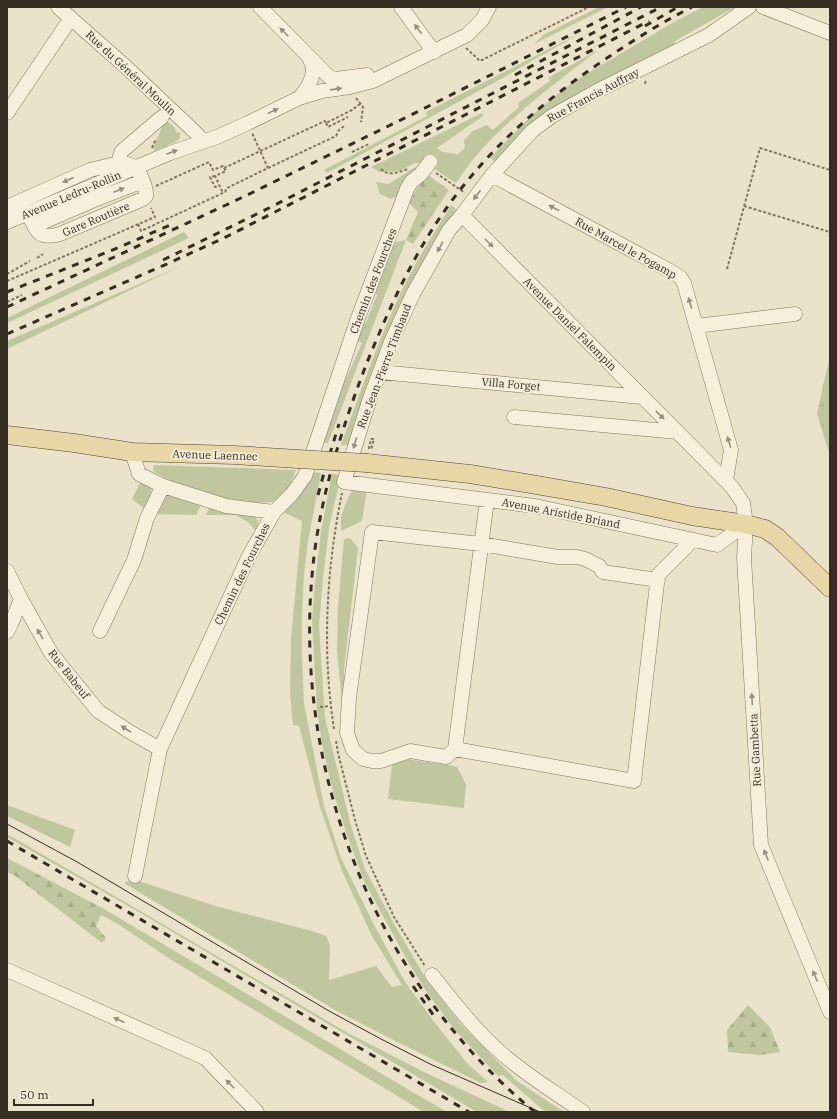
<svg xmlns="http://www.w3.org/2000/svg" width="837" height="1119" viewBox="0 0 837 1119" font-family="'IBM Plex Serif',serif">
  <defs>
    <pattern id="forest-firs" width="22" height="20" patternUnits="userSpaceOnUse"><rect width="22" height="20" fill="#c0c79e"/><path d="M5 1l3.5 6h-7zM16 11l3.5 6h-7z" fill="#a6ab88"/></pattern>
    <pattern id="park-tufts" width="24" height="20" patternUnits="userSpaceOnUse"><rect width="24" height="20" fill="#c0c79e"/><path d="M3 7l-1-3M5 7V3M7 7l1-3M15 17l-1-3M17 17v-4M19 17l1-3" fill="none" stroke="#a6ab88"/></pattern>
  </defs>
  <rect width="100%" height="100%" fill="#eae2c9"/>
  <path fill="#c0c79e" d="M599 7H608L534 44 543 35Z
    M703 7H735L675 41 674 47 557 107 496 162 490 158 532 115 573 82 674 22Z
    M586 30 499 80 327 173 324 170 427 116 426 112Z
    M598 50C555 84 510 116 474 158 468 166 462 174 456 183L433 168 424 163H415L400 171 379 172 371 167 482 113 484 115 476 121 437 148 442 152 458 154 465 148 464 140 473 131 487 125 493 130 519 107 518 103 550 81 548 78Z
    M167 121 175 128 176 133 180 132C180 135 180 137 179 139 176 143 160 148 154 151 153 141 162 133 162 124Z
    M415 167 420 169 402 194 391 199 380 194 376 182 389 184Z
    M451 205 456 209 430 251 350 445H341C360 393 378 341 401 292 416 261 434 233 451 205Z
    M184 232 189 238 7 323V318Z
    M406 240 328 443 316 442 339 380 346 379 362 343 354 339 362 323 366 322 377 295 374 288 391 243Z
    M181 266 7 349V341Z
    M154 465 296 470 287 492 272 502 253 503 207 495 171 481 154 472 153 467Z
    M312 472 321 473 308 541 304 575 302 614V658L304 703 324 806 341 858 373 923 405 982 435 1023 466 1062 488 1082 481 1083 399 1043 335 1010 124 883 132 879 219 907 312 931 326 936 330 945 329 980 376 966 392 987 402 985 372 936 342 871 320 807 299 726 293 725 290 694 291 638 302 521 283 512 302 492Z
    M332 474 341 475 329 528 323 578 319 626 325 718 351 826 365 869 394 924 428 982 461 1024 517 1081 564 1112H548L543 1110 503 1075 498 1076 455 1030 426 991 408 962 364 881 346 832 332 788 322 743 317 709 312 621 315 583 321 531Z
    M140 483 151 488 152 496 145 509 132 499Z
    M353 489H367L362 521 341 531V516L348 498Z
    M162 494H168L198 503 200 507 196 515 154 514Z
    M209 508 255 516 258 521 256 531 248 522 236 515H206Z
    M350 538 358 548 344 669 345 731 337 651 338 607 344 539Z
    M405 759 449 765 457 767 466 784 464 808 388 799 392 764Z
    M7 805 75 830 70 847 7 816Z
    M7 834 137 909 348 1033 428 1074 510 1112H477L137 911 7 837Z
    M104 909 399 1084 447 1112H424L173 961 118 924 101 915Z"/>
  <path fill="url(#forest-firs)" d="M425 173 449 190 413 244 406 240 418 212 409 203Z
    M7 858 104 909 96 926 106 938 102 943 14 875 7 872Z
    M748 1005 770 1027 780 1052 760 1055 728 1052 727 1030Z"/>
  <path fill="url(#park-tufts)" d="M830 356V454L826 444 817 413Z"/>
  <g fill="none" stroke-linecap="round" stroke-linejoin="round">
    <g stroke="#847560" stroke-width="15">
      <path id="minor" d="M58 7 125 66 198 135 202 142
        M260 7 329 77 335 79 367 75
        M401 7 434 52
        M763 7 830 33
        M299 98C306 90 313 81 313 69 313 65 310 61 309 57
        M7 113 71 18
        M119 163 120 156 122 151 162 117
        M492 175 672 272 680 277 684 283 731 450 726 480
        M7 207 90 170 119 163 127 164 136 167
        M28 213C36 231 38 240 60 234L143 199 146 196C147 186 140 175 136 167
        M462 215 732 487 743 503 746 524 744 558 761 845 830 1012
        M7 222 170 153 217 137 248 123 299 98 322 91 350 87 373 81 467 35 482 20 489 7
        M34 226 94 200 143 181
        M696 326 795 314
        M380 372 642 397
        M514 417 678 432
        M132 452 139 474 163 486 226 506 274 512
        M487 500 455 749 634 781 658 575 693 540
        M746 524 717 545 535 506 344 482 369 401 391 342 413 294 449 230 462 215 492 175 532 131 552 116 597 91 709 35 749 7
        M7 571 21 599 51 653 98 711 130 732 160 749
        M100 631 134 560 147 518 163 486
        M7 632 12 622 21 599
        M455 749 446 757 410 751 381 761H372L363 759 353 750 347 733 349 698 372 532 481 544 558 557H577L585 559 599 566 603 572 658 580
        M135 876 160 749 249 556 274 512 292 494 305 476 358 318 407 189 411 182 421 174
        M7 970 205 1058 257 1112
        M432 975C453 1001 473 1028 499 1051 524 1074 555 1092 583 1112"/>
    </g>
    <g stroke="#534433" stroke-width="19">
      <path id="major" d="M7 435 74 443 132 452 234 455 298 459
        M367 463 470 474 525 483 606 497 692 516 746 524 765 529 777 537 830 588"/>
    </g>
    <path stroke="#847560" stroke-width="2" stroke-dasharray="3 2" stroke-linecap="butt" d="M466 48 480 61 589 7
      M645 84 646 80
      M356 98 363 107 361 122
      M326 123 328 127 348 117
      M152 148 156 139
      M352 152 369 144
      M224 168 325 121 326 123 352 110 360 104
      M268 168 336 136 339 130 344 126
      M381 169C388 177 399 172 408 169
      M436 173 465 193
      M215 176 210 177 215 187 219 186
      M156 186 209 162 213 170 223 166 226 171 215 176 223 193
      M744 206 830 232
      M138 224 141 231 225 192 227 188 268 168 252 133
      M37 258 43 254
      M727 269 760 148 830 170
      M7 274 30 261
      M7 281 155 217 151 208
      M7 302 22 295
      M368 448H369L371 439H374L371 450
      M320 707 330 706
      M334 729C322 651 326 571 342 493
      M336 741 338 753 355 820 366 856 394 917 425 966"/>
    <use href="#minor" stroke="#f5efdc" stroke-width="14"/>
    <use href="#major" stroke="#e8d7a6" stroke-width="18"/>
    <path stroke="#362d22" stroke-width="1" d="M7 824 79 863 329 1011 381 1039 430 1064 540 1112"/>
    <path stroke="#362d22" stroke-width="3" stroke-dasharray="7 7" stroke-linecap="butt" d="M645 26 678 7
      M515 75 641 7
      M163 260 269 208 661 7
      M7 292 120 247 170 225
      M7 307 241 198 411 115 626 7
      M7 334 169 263 224 238 649 21
      M318 495 324 473 339 424
      M7 841 469 1112
      M413 986 436 1019
      M535 1112C378 984 294 777 312 576 318 504 340 433 366 365 392 301 420 239 464 185 504 135 553 94 607 58 634 40 662 22 692 7"/>
    <g stroke="#847560" stroke-width="15" stroke-linecap="butt">
      <path id="minor-bridge" d="M421 174 430 162"/>
    </g>
    <g stroke="#534433" stroke-width="19" stroke-linecap="butt">
      <path id="major-bridge" d="M298 459 367 463"/>
    </g>
    <use href="#minor-bridge" stroke="#f5efdc" stroke-width="14"/>
    <use href="#major-bridge" stroke="#e8d7a6" stroke-width="18"/>
  </g>
  <defs><path id="oneway-solid" d="M-6-.8H1V-3.2L6.5 0L1 3.2V.8H-6Z"/></defs>
  <g fill="#968e7f">
    <use href="#oneway-solid" transform="translate(418 29) rotate(-127)"/>
    <use href="#oneway-solid" transform="translate(284 32) rotate(-135)"/>
    <use href="#oneway-solid" transform="translate(336 89) rotate(-8)"/>
    <use href="#oneway-solid" transform="translate(273 111) rotate(-26)"/>
    <use href="#oneway-solid" transform="translate(172 152) rotate(-21)"/>
    <use href="#oneway-solid" transform="translate(68 180) rotate(156)"/>
    <use href="#oneway-solid" transform="translate(119 190) rotate(-21)"/>
    <use href="#oneway-solid" transform="translate(477 195) rotate(127)"/>
    <use href="#oneway-solid" transform="translate(554 208) rotate(-152)"/>
    <use href="#oneway-solid" transform="translate(489 243) rotate(45)"/>
    <use href="#oneway-solid" transform="translate(440 247) rotate(119)"/>
    <use href="#oneway-solid" transform="translate(690 303) rotate(-106)"/>
    <use href="#oneway-solid" transform="translate(660 415) rotate(44)"/>
    <use href="#oneway-solid" transform="translate(729 442) rotate(-106)"/>
    <use href="#oneway-solid" transform="translate(355 443) rotate(106)"/>
    <use href="#oneway-solid" transform="translate(40 634) rotate(-120)"/>
    <use href="#oneway-solid" transform="translate(752 699) rotate(-93)"/>
    <use href="#oneway-solid" transform="translate(126 729) rotate(-147)"/>
    <use href="#oneway-solid" transform="translate(766 855) rotate(-112)"/>
    <use href="#oneway-solid" transform="translate(815 976) rotate(-112)"/>
    <use href="#oneway-solid" transform="translate(119 1020) rotate(-156)"/>
    <use href="#oneway-solid" transform="translate(230 1084) rotate(-134)"/>
  </g>
  <g text-anchor="middle" stroke-width="4" stroke-linejoin="round" paint-order="stroke">
    <g font-size="11" fill="#362d22" stroke="#f2ecd8">
      <text transform="translate(131 73) rotate(43)" y="4">Rue du Général Moulin</text>
      <text transform="translate(593 95) rotate(-28)" y="4">Rue Francis Auffray</text>
      <text transform="translate(71 195) rotate(-23)" y="4">Avenue Ledru-Rollin</text>
      <text transform="translate(96 219) rotate(-23)" y="4">Gare Routière</text>
      <text transform="translate(626 248) rotate(29)" y="4">Rue Marcel le Pogamp</text>
      <text transform="translate(373 281) rotate(-69)" y="4">Chemin des Fourches</text>
      <text transform="translate(570 324) rotate(45)" y="4">Avenue Daniel Falempin</text>
      <text transform="translate(384 366) rotate(-69)" y="4">Rue Jean-Pierre Timbaud</text>
      <text transform="translate(511 384) rotate(5)" y="4">Villa Forget</text>
      <text transform="translate(215 455) rotate(2)" y="4">Avenue Laennec</text>
      <text transform="translate(561 513) rotate(11)" y="4">Avenue Aristide Briand</text>
      <text transform="translate(242 574) rotate(-64)" y="4">Chemin des Fourches</text>
      <text transform="translate(69 674) rotate(52)" y="4">Rue Babeuf</text>
      <text transform="translate(755 750) rotate(-93)" y="4">Rue Gambetta</text>
    </g>
  </g>
  <rect width="837" height="1119" fill="none" stroke="#362d22" stroke-width="16"/>
  <path d="M14 1099v6h79v-6" fill="none" stroke="#362d22" stroke-width="2"/>
  <text x="20" y="1099" font-size="12" fill="#362d22" stroke="#f2ecd8" stroke-width="3" paint-order="stroke">50 m</text>
</svg>
